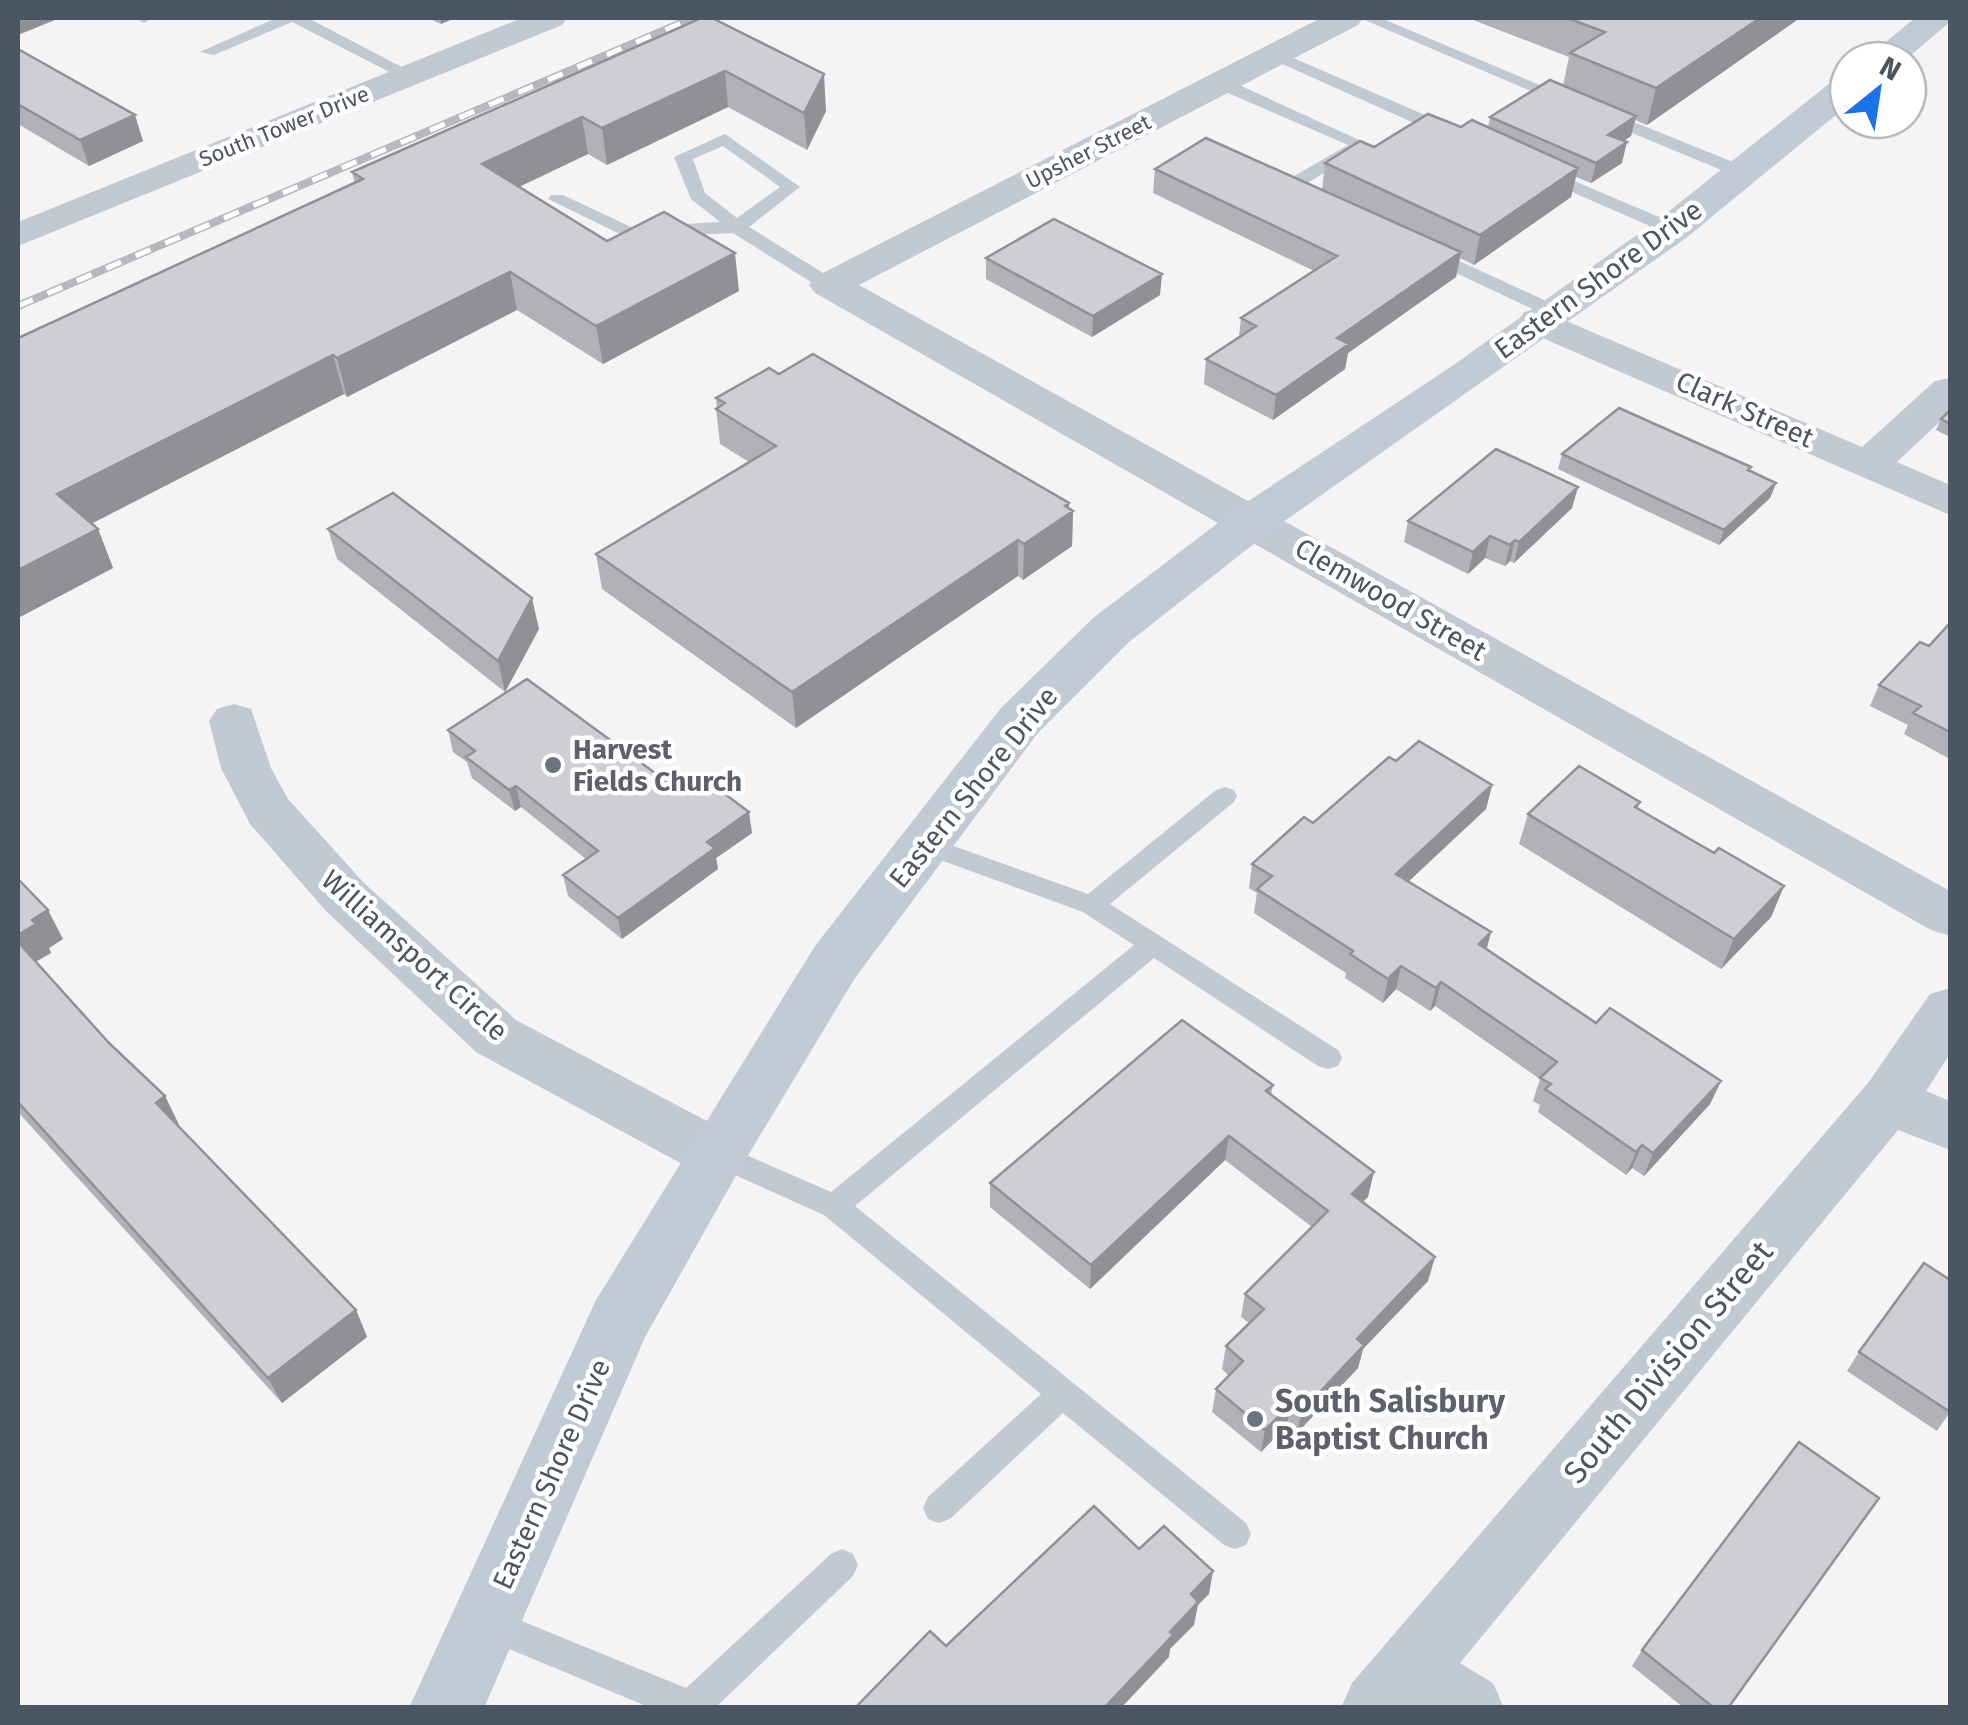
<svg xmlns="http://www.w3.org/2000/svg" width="1968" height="1725" viewBox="0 0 1968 1725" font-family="'Fira Sans',sans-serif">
  <rect width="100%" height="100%" fill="#f5f3f3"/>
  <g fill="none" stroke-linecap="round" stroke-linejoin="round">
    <path fill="#c1cad2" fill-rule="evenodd" d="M134 18H152L144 23Z
      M276 18H308L417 75 403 79 292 22 214 55 200 52Z
      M1360 18H1381L1575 100 1561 104Z
      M1275 50 1455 128 1458 132 1443 136 1269 58 1267 55Z
      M1214 79H1226L1370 145 1301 187 1314 195 1311 199H1299L1282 191V183L1348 145 1214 87Z
      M1604 110 1748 168 1751 172 1748 176H1736L1598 119 1595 115Z
      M725 134 800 187 749 227 836 281V289H822L733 233 628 238 548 199 551 195H563L631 227 720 222 691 199 674 157ZM723 146 780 187 737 218 705 193 693 159Z
      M1546 169 1678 225 1681 229 1678 233H1666L1540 178V170Z
      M1427 246 1559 307 1562 311 1559 315H1545L1420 256 1418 252Z
      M1225 787 1234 790 1237 796 1234 802 1110 904 1338 1050 1342 1058 1338 1066 1328 1069 1318 1066 1154 958 855 1206 1246 1523 1251 1534 1246 1545 1235 1549 1224 1545 1063 1413 950 1519 939 1523 928 1519 923 1508 928 1497 1041 1394 824 1215 706 1162 702 1154 706 1146 716 1142 831 1192 1134 945 1083 912 913 850 910 844 913 838H931L1088 894 1216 790Z
      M842 1549 853 1554 858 1565 853 1576 715 1708H651L473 1634 468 1622 473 1610 485 1606 686 1688 831 1554Z"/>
    <path fill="#c1cad2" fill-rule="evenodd" d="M522 18H567L562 25 18 246V222Z
      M1321 18H1363L1358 25 859 285 1950 891V936L1931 930 815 293 809 285 815 277Z
      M1538 309 1862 447 1935 381 1950 378V412L1897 462 1950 485V515L1524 330 1518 321 1524 312Z
      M234 704 251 709 271 768 288 799 364 883 516 1020 737 1137 746 1154 737 1171 716 1179 695 1171 476 1052 326 911 250 824 221 768 209 721 217 709Z
      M1950 988V1054L1926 1091 1950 1101V1150L1898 1130 1460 1663 1493 1683 1504 1708H1341L1352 1683 1868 1083 1930 994Z"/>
    <path fill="#c1cbd6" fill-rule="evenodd" d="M1915 18H1950V22L1905 60H1864Z
      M1848 76V105L1686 238 1269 532 1129 642 1037 734 855 978 738 1172 645 1337 484 1708H409L596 1300 815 946 1001 708 1093 618 1235 510 1452 366 1658 220 1835 79Z"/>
    <g stroke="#b5b8bd" stroke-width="8">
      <path id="rail" d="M18 306 693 18"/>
    </g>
    <use href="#rail" stroke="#fff" stroke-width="5" stroke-dasharray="16" stroke-linecap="butt"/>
  </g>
  <path fill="#b0b2b7" d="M428 18H455L441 24Z
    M1468 18H1798L1797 20 1647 125 1635 120 1631 136 1623 141 1622 163 1591 183 1576 177 1571 197 1474 265 1460 258 1456 277 1348 353 1345 369 1273 420 1204 384 1206 359 1239 337 1241 318 1314 271 1153 193 1155 169 1322 190 1325 163 1374 147 1461 127H1488L1490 117 1563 86 1569 57Z
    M697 20 826 111 807 150 728 107 607 165 588 154 519 187 607 241 739 291 603 364 517 310 347 397 344 394 91 524 98 529 113 568 18 618V338L355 183 352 172Z
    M18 49 143 141 89 166 18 124Z
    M986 258 1160 295 1092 337 986 279Z
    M779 374 1073 511 1072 546 1023 580 1018 576 796 728 602 589 596 554 749 462 720 444 716 409 717 408 716 398Z
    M1950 410V437L1936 430 1941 419Z
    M1562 454 1751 467 1750 471 1776 483 1770 498 1719 545 1558 469Z
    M1572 508 1514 563 1510 561 1505 566 1485 558 1468 574 1404 542 1408 521Z
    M328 529 539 629 505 692 337 559Z
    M1950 623V759L1904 734 1908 725 1870 706 1879 685 1929 646Z
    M448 730 681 792 752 833 716 858 718 869 622 939 568 896 563 875 586 859 521 807 515 811 472 778 467 762 453 752Z
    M1396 761 1492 785 1486 809 1408 881 1486 950 1596 1023 1721 1081 1710 1104 1644 1176 1632 1168 1626 1175 1538 1112 1540 1105 1533 1101 1540 1079 1435 1006 1430 1011 1396 989 1383 1003 1345 978 1346 973 1254 913 1257 893 1249 888 1252 864 1313 823Z
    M1640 802 1638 808 1714 853 1784 886 1771 917 1721 969 1519 844 1528 814Z
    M18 879 63 939 49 948 51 953 35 962 109 1043 165 1096 179 1125 178 1126 356 1310 367 1337 282 1403 18 1112Z
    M1273 1085 1271 1095 1368 1197 1362 1202 1428 1281 1363 1349 1358 1368 1297 1433 1286 1426 1261 1452 1212 1412 1216 1389 1229 1376 1222 1369 1226 1346 1249 1323 1241 1317 1245 1294 1312 1227 1225 1160 1090 1289 990 1207V1183Z
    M1859 1352 1950 1412 1937 1431 1847 1371Z
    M1642 1650 1728 1708H1684L1632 1666Z"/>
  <path fill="#909195" d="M18 18H60L18 35Z
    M440 18H455L441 24Z
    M1760 18H1798L1797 20 1647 125 1656 88Z
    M725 71 728 107 607 165 602 128Z
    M824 74 826 111 807 150 804 113Z
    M135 115 143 141 89 166 80 140Z
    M1636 116 1631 136 1603 155 1608 135Z
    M582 117 588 154 489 201 482 164Z
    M1627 142 1622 163 1591 183 1596 163Z
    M1578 168 1571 197 1474 265 1480 235Z
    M1461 252 1456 277 1348 353 1345 369 1273 420 1276 395 1337 338Z
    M735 253 739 291 603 364 596 326Z
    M510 272 517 310 347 397 337 358Z
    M1162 274 1160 295 1092 337 1093 316Z
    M333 355 344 394 73 533 57 494Z
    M1776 483 1770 498 1719 545 1724 530Z
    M1578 487 1572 508 1514 563 1519 542Z
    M1069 503V513L1073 511 1072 546 1023 580 1024 544Z
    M98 529 113 568 18 618V570Z
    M1490 536 1485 558 1468 574 1473 552Z
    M1018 540V576L796 728 792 692Z
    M1515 540 1510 561 1505 566 1510 545Z
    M532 598 539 629 505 692 498 661Z
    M1492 785 1486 809 1391 898 1396 874Z
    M516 786 521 807 515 811 509 790Z
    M749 812 752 833 716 858 718 869 622 939 618 918 707 842Z
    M1784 886 1771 917 1721 969 1734 939Z
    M48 910 63 939 49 948 51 953 28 966 18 946V935L32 920Z
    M1491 932 1485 956 1479 944Z
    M1401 966 1396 989 1383 1003 1388 979Z
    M1441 982 1435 1006 1430 1011 1436 988Z
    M1721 1081 1710 1104 1644 1176 1653 1153Z
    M165 1096 179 1125 170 1131 156 1103Z
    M1229 1136 1225 1160 1090 1289 1091 1265Z
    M1642 1145 1632 1168 1626 1175 1636 1152Z
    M1374 1172 1368 1197 1346 1218 1352 1194Z
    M1435 1257 1428 1281 1363 1349 1358 1368 1297 1433 1302 1411 1357 1339Z
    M356 1310 367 1337 282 1403 268 1378Z
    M1292 1403 1286 1426 1261 1452 1265 1430Z
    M1213 1571 1209 1594 1198 1605 1194 1625 1170 1649 1169 1657 1121 1708H1104L1170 1632 1191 1594Z"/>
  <path fill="#cdcfd5" stroke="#909195" stroke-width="2.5" d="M699 18H712L824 74 804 113 725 71 602 128 582 117 482 164 607 241 664 212 735 253 596 326 510 272 337 358 333 355 57 494 98 529 18 570V338L363 179 352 172 697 20Z
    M1567 18H1760L1656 88 1570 53 1605 32Z
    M18 49 135 115 80 140 18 104Z
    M1550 80 1636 116 1608 135 1627 142 1596 163 1490 117Z
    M1428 114 1461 127 1472 120 1578 168 1480 235 1325 163 1360 141 1374 147Z
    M1206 138 1461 252 1337 338 1349 344 1276 395 1206 359 1256 326 1241 318 1337 256 1155 169Z
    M1054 219 1162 274 1093 316 986 258Z
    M813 354 1069 503 1065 506 1073 511 1024 544 1018 540 792 692 596 554 776 446 716 409 725 403 716 398 769 368 779 374Z
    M1619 408 1751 467 1748 470 1776 483 1724 530 1562 454Z
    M1950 410V424L1941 419Z
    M1496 449 1578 487 1519 542 1515 540 1510 545 1490 536 1473 552 1408 521Z
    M393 493 532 598 498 661 328 529Z
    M1950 623V732L1913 713 1921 706 1879 685 1920 642 1929 646Z
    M527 679 681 792 702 777 749 812 707 842 715 848 618 918 563 875 598 851 516 786 509 790 466 757 475 751 448 730Z
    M1419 741 1492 785 1396 874 1491 932 1479 944 1596 1023 1610 1008 1721 1081 1653 1153 1642 1145 1636 1152 1545 1089 1551 1084 1540 1078 1557 1062 1441 982 1436 988 1401 966 1388 979 1350 954 1353 951 1257 889 1272 876 1252 864 1304 817 1313 823 1389 757 1396 761Z
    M1579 766 1640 802 1635 807 1714 853 1719 848 1784 886 1734 939 1528 814Z
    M18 879 48 910 32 920 36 924 18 935Z
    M18 942 109 1043 165 1096 156 1103 356 1310 268 1378 18 1102Z
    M1182 1020 1273 1085 1266 1091 1374 1172 1352 1194 1435 1257 1357 1339 1364 1345 1302 1411 1292 1403 1265 1430 1216 1389 1243 1361 1226 1346 1264 1309 1245 1294 1328 1211 1229 1136 1091 1265 990 1183Z
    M1924 1263 1950 1280V1412L1859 1352Z
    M1799 1442 1879 1498 1728 1708H1714L1642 1650Z
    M1094 1506 1139 1549 1164 1526 1213 1571 1191 1594 1198 1602 1170 1632 1173 1635 1104 1708H855L930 1631 946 1646Z"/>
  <g fill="#6b7280" stroke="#fff" stroke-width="4">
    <circle cx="553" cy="765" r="10"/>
    <circle cx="1255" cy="1419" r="10"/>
  </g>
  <g text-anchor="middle" stroke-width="9" stroke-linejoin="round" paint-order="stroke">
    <g font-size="22" fill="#4a5661" stroke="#fff">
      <text transform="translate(284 126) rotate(-22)" y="8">South Tower Drive</text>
      <text transform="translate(1088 151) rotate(-27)" y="8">Upsher Street</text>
    </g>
    <g font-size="28" fill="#4a5661" stroke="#fff">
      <text transform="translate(1598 279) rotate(-36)" y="10">Eastern Shore Drive</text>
      <text transform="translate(1745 409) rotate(24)" y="10">Clark Street</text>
      <text transform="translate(1391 599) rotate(30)" y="10">Clemwood Street</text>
      <text transform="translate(973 787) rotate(-51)" y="10">Eastern Shore Drive</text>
      <text transform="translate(415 955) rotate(42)" y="10">Williamsport Circle</text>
      <text transform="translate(551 1474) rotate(-66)" y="10">Eastern Shore Drive</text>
    </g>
    <g font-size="28" font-weight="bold" fill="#5b616d" stroke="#fff" text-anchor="start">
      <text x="573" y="759">Harvest<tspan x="573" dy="32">Fields Church</tspan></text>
    </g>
    <g font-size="32" fill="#4a5661" stroke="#fff">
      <text transform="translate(1668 1362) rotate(-50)" y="11">South Division Street</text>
    </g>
    <g font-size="32" font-weight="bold" fill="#5b616d" stroke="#fff" text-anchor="start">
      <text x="1275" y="1412">South Salisbury<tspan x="1275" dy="37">Baptist Church</tspan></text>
    </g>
  </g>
  <rect width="1968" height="1725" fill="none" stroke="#4a5661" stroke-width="40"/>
  <g transform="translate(1878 90) rotate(30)"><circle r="48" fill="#ffffff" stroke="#b7bbc0" stroke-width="2.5"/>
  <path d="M0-8L18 38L0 25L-18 38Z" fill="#1a73e8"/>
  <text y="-15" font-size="28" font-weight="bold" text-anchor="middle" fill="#4a5661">N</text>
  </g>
</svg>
